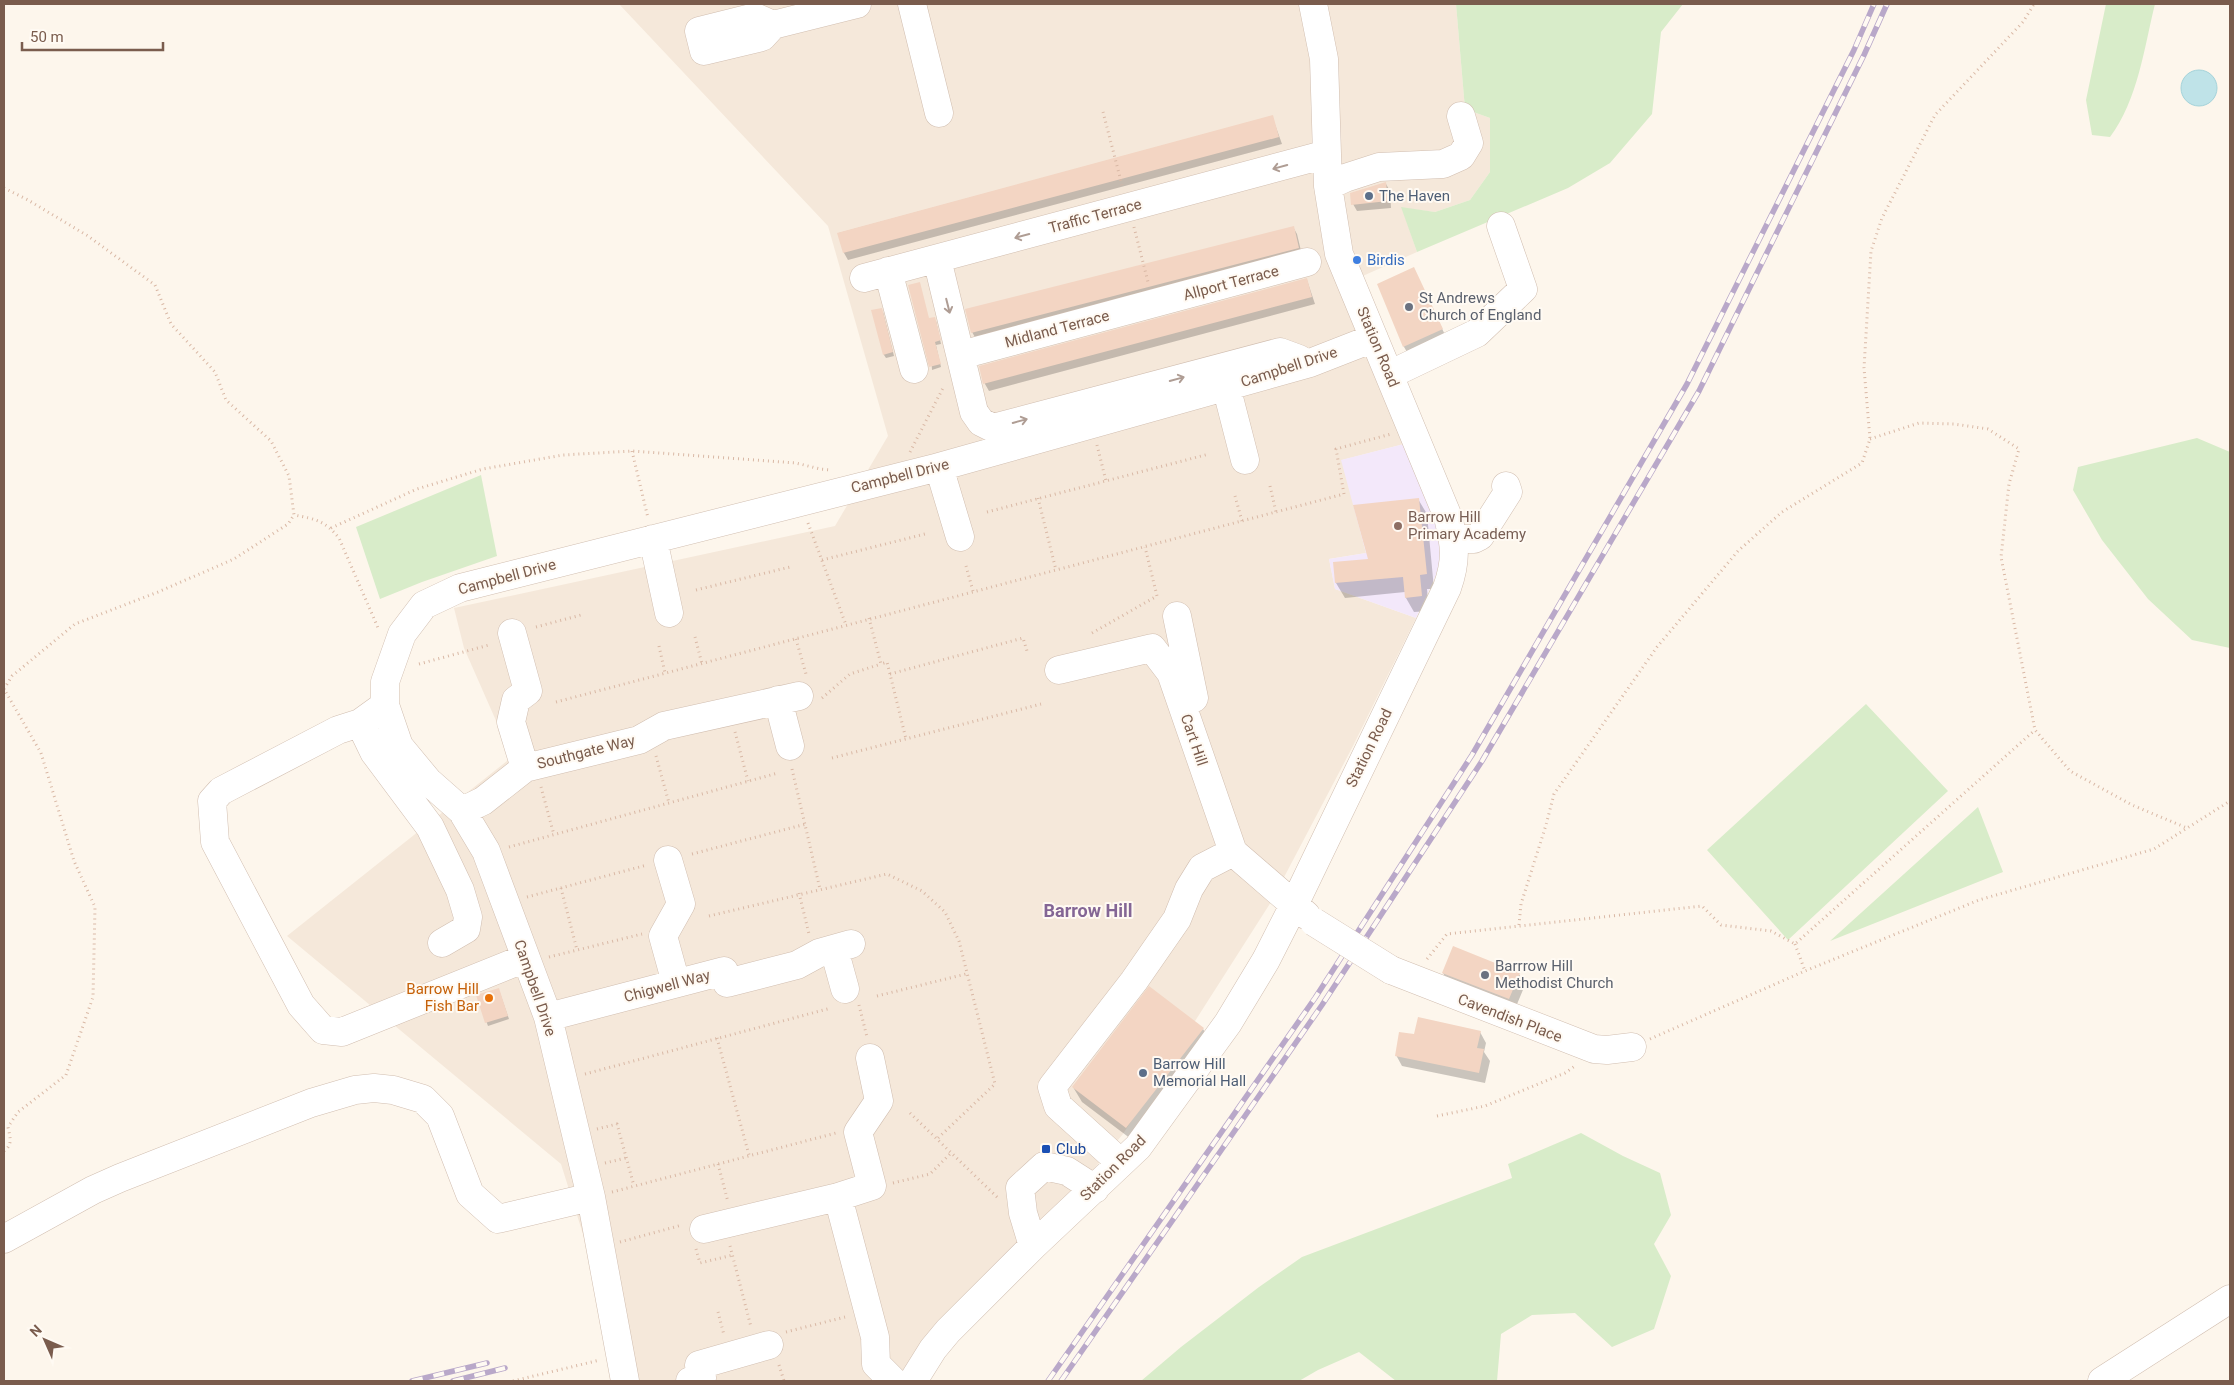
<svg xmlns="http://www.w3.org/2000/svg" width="2234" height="1385" viewBox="0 0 2234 1385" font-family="Roboto,sans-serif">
  <rect width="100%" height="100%" fill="#fdf6ec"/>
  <path fill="#f5e8da" d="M619 4H1456L1465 109 1490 118V172L1470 200 1435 212 1402 208 1417 252 1340 286 1404 444 1342 460 1366 553 1329 559 1335 589 1416 618 1353 746 1271 902 1123 1134 917 1381H629L561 1164 287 936 512 757 464 648 454 608 835 526 888 436 828 226Z"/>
  <path fill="#f3e8fa" d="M1404 444 1444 546 1436 575 1416 618 1335 589 1329 559 1366 553 1341 460Z"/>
  <path fill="#d8ecc9" d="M1456 4H1683L1661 32 1652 114 1610 163 1568 188 1417 252 1401 207 1435 212 1470 200 1490 172V118L1465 109Z
    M2106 4H2155C2144 48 2138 100 2110 137L2092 135 2086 100Z
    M2197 438 2230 452V648L2192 640 2148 599 2102 540 2073 490 2078 467Z
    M481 475 497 556 422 582 380 599 356 527Z
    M1866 704 1948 791 1788 940 1707 850Z
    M1978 807 2003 872 1830 941Z
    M1581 1133 1623 1156 1660 1173 1671 1215 1654 1244 1671 1276 1654 1329 1612 1347 1575 1313 1532 1315 1501 1334 1497 1381H1396L1359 1352 1318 1370 1299 1381H1141L1181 1347 1259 1287 1302 1257 1512 1178 1508 1164Z"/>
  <path fill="#bfe3e8" stroke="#a5d3da" d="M2181 88a18 18 0 1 1 36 0a18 18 0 1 1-36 0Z"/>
  <path fill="#0003" d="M1272 116 1282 144 848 260 844 253 839 233Z
    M1386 184 1390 191 1391 208 1357 211 1353 204Z
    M1293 227 1297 234 1302 255 976 339 972 332Z
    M1413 268 1448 341 1410 357 1404 347Z
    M1307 280 1315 304 989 391 985 384 981 367Z
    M873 311 883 312 894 356 886 358 884 355Z
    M929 319 936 321 941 344 936 345 941 367 932 370Z
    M1418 499 1427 514 1434 589H1427L1429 611 1414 612 1406 598 1405 592 1345 598 1336 583 1334 563 1369 560Z
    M1443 973 1519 974 1525 985 1515 1009 1449 984Z
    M500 993 509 1019 488 1026 477 996Z
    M1203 1029 1212 1043 1135 1142 1082 1102 1073 1087Z
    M1480 1032 1486 1043 1484 1052 1490 1061 1485 1083 1402 1066 1396 1055 1415 1036Z"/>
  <path fill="#f3d5c3" d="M1273 115 1279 137 843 253 837 233Z
    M1386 182 1388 201 1351 205 1350 193Z
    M1294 226 1299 248 971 333 965 309Z
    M1414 267 1443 329 1403 347 1377 284Z
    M1307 278 1312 297 983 384 979 366Z
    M920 282 929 318 935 317 941 340 935 342 941 364 929 367 908 285Z
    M882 308 893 352 883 355 871 310Z
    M1419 498 1427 574 1420 575 1422 596 1405 598 1403 577 1335 583 1333 562 1368 559 1353 505Z
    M1453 946 1520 973 1509 999 1442 973Z
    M1149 986 1204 1028 1126 1128 1072 1087Z
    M499 988 508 1016 485 1023 476 995Z
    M1418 1017 1481 1031 1477 1048 1484 1049 1479 1073 1395 1056 1399 1032 1414 1034Z"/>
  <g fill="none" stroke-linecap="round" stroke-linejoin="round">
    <g stroke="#d1beb0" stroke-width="29">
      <path id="minor" d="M912 4 939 113
        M773 25 755 17 699 31 704 51 762 37 773 25 857 4
        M1328 186 1345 178 1379 167 1443 164 1461 156 1469 143 1461 116
        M937 259 974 412 981 422 993 428 1280 352 1299 359
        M888 271 914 369
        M864 278 1327 154
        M961 355 1307 262
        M1391 374 1477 333 1523 289 1501 226
        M1226 386 1245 460
        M939 467 960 537
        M653 539 669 613
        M1454 539H1474L1480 536 1508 492 1506 486
        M1177 616 1194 698
        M512 633 528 691 516 700 511 722 525 768
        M1059 670 1152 648 1171 673 1233 852 1306 915
        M778 700 790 746
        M385 705 360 723 338 730 221 791 212 801 215 842 301 1005 323 1030 342 1032 526 958
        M360 723 374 752 430 827 460 890 468 917 466 929 442 943
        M462 811 483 801 525 768 639 740 664 726 799 696
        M668 860 681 904 663 936 676 983
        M834 949 845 989
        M1391 970 1594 1049 1607 1050 1632 1047
        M548 1017 724 971 727 983 797 965 819 953 851 944
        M1121 1163 1058 1106 1052 1087 1134 981 1177 919 1189 889 1202 868 1233 852
        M838 1197 875 1337 876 1364 893 1381
        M704 1229 838 1197 872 1186 858 1132 879 1101 870 1058
        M4 1239 93 1190 120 1178 311 1103 355 1090 374 1088 393 1090 423 1099 440 1116 470 1194 498 1219 591 1197
        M1033 1246 1023 1213 1020 1188 1044 1166 1067 1171 1095 1189
        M625 1381 591 1197 548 1017 486 851 462 811 428 781 399 746 385 705V682L402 634 424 605 460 588 939 467 1310 363 1374 338
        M690 1381 702 1378 699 1365 769 1345
        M913 1381 933 1349 948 1331 1033 1246 1138 1147 1228 1023 1266 960 1294 905 1447 588C1457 560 1455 545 1448 517L1339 254 1328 186 1324 59 1313 4
        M2102 1381 2230 1299"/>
    </g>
    <path stroke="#d9b8a5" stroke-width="3" stroke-dasharray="1 4" stroke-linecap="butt" d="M1103 112 1122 185
      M4 188 28 200 88 236 155 285 171 324 215 372 226 400 271 441 289 476 294 515C316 519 325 521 339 538L379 630
      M1134 227 1148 282
      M1870 439 1919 423 1954 424 1988 429 2019 449 2009 484 2001 557 2035 730 2070 771 2132 805 2187 828
      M1097 445 1106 481
      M632 451 648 518
      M910 452 944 386
      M1270 486 1276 512
      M1235 496 1242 521
      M1038 498 1056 570
      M987 512 1209 454
      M808 523 846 625
      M331 528 417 489 483 469 563 455 632 451 796 463 820 469 831 470
      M822 560 925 534
      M966 566 973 591
      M696 590 790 567
      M869 618 881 664 887 662 906 739
      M536 627 581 615
      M1092 633 1157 596 1145 547
      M695 637 702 664
      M796 639 806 674
      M659 646 665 673
      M419 664 489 645
      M890 674 1023 638 1027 651
      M822 698 850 674 881 664
      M556 702 1344 494 1336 449 1391 434
      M735 732 748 781
      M656 756 669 803
      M832 758 1041 704
      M792 769 820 889
      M541 787 554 835
      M509 847 778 773
      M692 854 806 824
      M561 888 577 950
      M799 893 809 934
      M527 897 647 865
      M709 916 887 874 922 891 945 912 959 941 995 1084 938 1138
      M1519 925 1521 904 1546 825 1554 794 1657 647 1738 551 1782 512 1862 463 1870 439 1864 368 1871 251 1882 218 1935 115 2023 22 2034 4
      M1795 944 1805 971
      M549 957 642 934
      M1427 959 1447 934 1702 906 1721 925 1771 931 1795 944 2035 730
      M877 996 966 974
      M859 1005 867 1037
      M717 1038 749 1155
      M1650 1039 1805 971 1979 900 2154 849 2230 801
      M585 1074 831 1008
      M910 1113 998 1198
      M1437 1116 1485 1106 1565 1073 1575 1066
      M597 1129 617 1124 634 1186
      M4 1151C13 1145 10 1137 8 1127L18 1112 66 1075 93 997 95 907 74 861 41 753 4 689 12 676 75 624 158 592 234 559 288 524 294 515
      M605 1163 626 1158
      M718 1164 728 1202
      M893 1183 930 1174 952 1152
      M612 1192 836 1133
      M620 1242 682 1225
      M730 1246 751 1327
      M696 1249 700 1263 733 1255
      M718 1312 724 1335
      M786 1332 845 1317
      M779 1365 784 1381
      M513 1381 600 1360"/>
    <use href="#minor" stroke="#fff" stroke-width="28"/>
    <g stroke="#b9a8c9" stroke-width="5.5">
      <path id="rail" d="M412 1381 487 1363
        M453 1381 505 1368
        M1048 1381 1315 998 1472 755 1687 384 1854 50 1874 4
        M1061 1381 1322 1005 1482 761 1699 391 1864 55 1887 4"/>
    </g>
    <use href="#rail" stroke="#fffaf3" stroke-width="4" stroke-dasharray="11" stroke-linecap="butt"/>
    <g stroke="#d1beb0" stroke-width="29" stroke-linecap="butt">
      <path id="minor-bridge" d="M1314 922 1391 970"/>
    </g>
    <use href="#minor-bridge" stroke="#fff" stroke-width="28"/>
  </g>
  <defs><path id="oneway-shaft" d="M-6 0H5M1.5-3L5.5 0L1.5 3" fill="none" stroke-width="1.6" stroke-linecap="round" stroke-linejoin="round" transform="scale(1.25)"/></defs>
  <g stroke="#af9d94">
    <use href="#oneway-shaft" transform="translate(1280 167) rotate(165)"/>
    <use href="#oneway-shaft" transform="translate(1022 236) rotate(165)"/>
    <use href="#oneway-shaft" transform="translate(948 306) rotate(76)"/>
    <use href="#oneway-shaft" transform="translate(1177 379) rotate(-15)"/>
    <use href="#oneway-shaft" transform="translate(1020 421) rotate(-15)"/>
  </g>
  <g fill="#5c6f8a" stroke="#fffaf3" stroke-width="2">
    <circle cx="1369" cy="196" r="5"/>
    <circle cx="1143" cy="1073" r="5"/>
  </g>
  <circle fill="#3f7fe0" stroke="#fffaf3" stroke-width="2" cx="1357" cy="260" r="5"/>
  <g fill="#6b7280" stroke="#fffaf3" stroke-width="2">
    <circle cx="1409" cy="307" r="5"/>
    <circle cx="1485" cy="975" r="5"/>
  </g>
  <circle fill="#8d6e63" stroke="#fffaf3" stroke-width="2" cx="1398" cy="526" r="5"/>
  <circle fill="#e8710a" stroke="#fffaf3" stroke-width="2" cx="489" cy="998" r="5"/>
  <rect fill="#1a4fb4" stroke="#fffaf3" stroke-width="2" x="1041" y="1144" width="10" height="10" rx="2.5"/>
  <g text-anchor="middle" stroke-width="4" stroke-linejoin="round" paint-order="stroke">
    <g font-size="15" fill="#4e5e75" stroke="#fffaf3" text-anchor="start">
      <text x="1379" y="201">The Haven</text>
      <text x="1153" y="1069">Barrow Hill<tspan x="1153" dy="17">Memorial Hall</tspan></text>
    </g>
    <g font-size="15" fill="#7a5c4d" stroke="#fffaf3">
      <text transform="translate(1095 216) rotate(-15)" y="5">Traffic Terrace</text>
      <text transform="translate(1231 283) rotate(-15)" y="5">Allport Terrace</text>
      <text transform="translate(1057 329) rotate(-15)" y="5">Midland Terrace</text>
      <text transform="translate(1378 347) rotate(67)" y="5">Station Road</text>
      <text transform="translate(1289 367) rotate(-18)" y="5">Campbell Drive</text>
      <text transform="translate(900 476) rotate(-14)" y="5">Campbell Drive</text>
      <text transform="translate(507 577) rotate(-15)" y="5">Campbell Drive</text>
      <text transform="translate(1194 740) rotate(71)" y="5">Cart Hill</text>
      <text transform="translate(1369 748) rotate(-64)" y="5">Station Road</text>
      <text transform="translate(586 752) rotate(-14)" y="5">Southgate Way</text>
      <text transform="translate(667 986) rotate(-15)" y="5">Chigwell Way</text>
      <text transform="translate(535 988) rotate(71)" y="5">Campbell Drive</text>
      <text transform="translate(1510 1018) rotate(21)" y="5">Cavendish Place</text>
      <text transform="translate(1113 1168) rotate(-45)" y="5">Station Road</text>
    </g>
    <g font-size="15" fill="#366cbe" stroke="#fffaf3" text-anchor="start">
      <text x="1367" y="265">Birdis</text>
    </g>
    <g font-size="15" fill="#5b616d" stroke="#fffaf3" text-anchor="start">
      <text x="1419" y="303">St Andrews<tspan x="1419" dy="17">Church of England</tspan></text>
      <text x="1495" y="971">Barrrow Hill<tspan x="1495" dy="17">Methodist Church</tspan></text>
    </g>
    <g font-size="15" fill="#785e54" stroke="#fffaf3" text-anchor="start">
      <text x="1408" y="522">Barrow Hill<tspan x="1408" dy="17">Primary Academy</tspan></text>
    </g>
    <g font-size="15" fill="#c56008" stroke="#fffaf3" text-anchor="end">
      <text x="479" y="994">Barrow Hill<tspan x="479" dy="17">Fish Bar</tspan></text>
    </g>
    <g font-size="15" fill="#164399" stroke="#fffaf3" text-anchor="start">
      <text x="1056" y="1154">Club</text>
    </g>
    <g font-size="18" font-weight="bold" fill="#846695" stroke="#fffaf3">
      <text x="1088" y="917">Barrow Hill</text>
    </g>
  </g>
  <rect width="2234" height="1385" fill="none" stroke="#7a5c4d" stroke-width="10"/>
  <g transform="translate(45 1340) rotate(315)" stroke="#fffaf3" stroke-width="4" paint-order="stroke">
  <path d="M0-4L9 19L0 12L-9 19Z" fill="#7a5c4d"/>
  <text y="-8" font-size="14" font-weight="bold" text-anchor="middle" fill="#7a5c4d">N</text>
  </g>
  <path d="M22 42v8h141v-8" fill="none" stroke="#7a5c4d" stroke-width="2.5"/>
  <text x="30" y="42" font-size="15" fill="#7a5c4d" stroke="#fffaf3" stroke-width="4" paint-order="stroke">50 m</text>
</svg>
